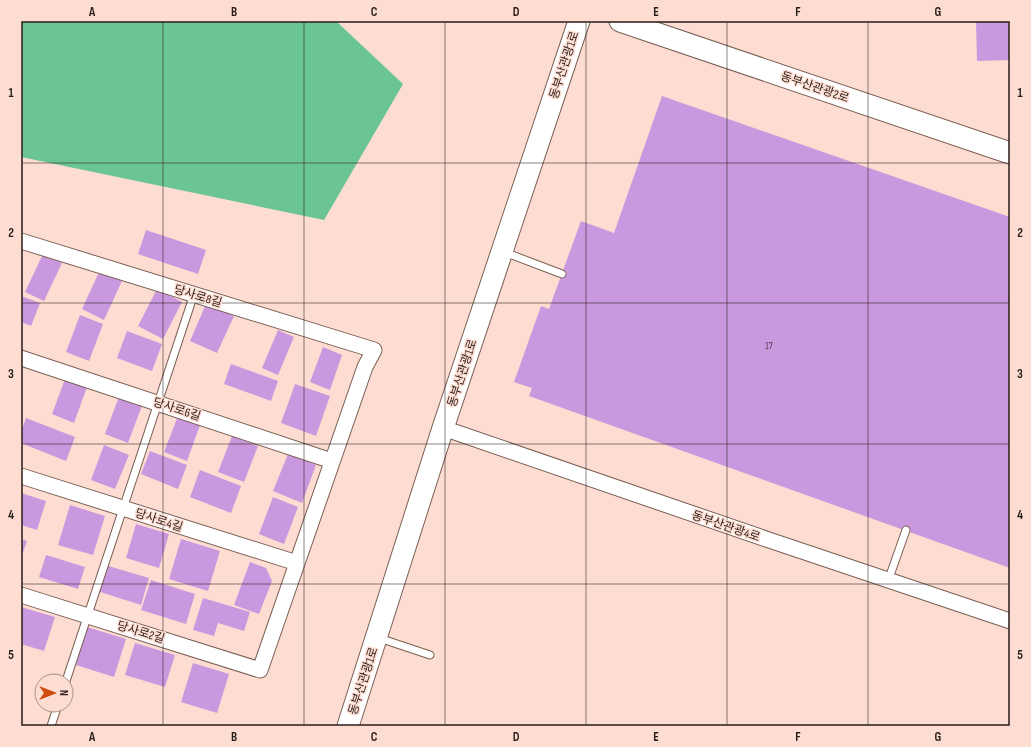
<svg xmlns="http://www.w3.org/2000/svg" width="1031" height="747" viewBox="0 0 1031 747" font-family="'Sofia Sans Condensed','Noto Sans KR',sans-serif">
  <rect width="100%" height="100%" fill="#fdddd2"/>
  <path fill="#6ac494" d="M21 21H336L403 84 324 220 21 157Z"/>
  <path fill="#ca98df" d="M976 21H1010V60L977 61Z
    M662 96 1010 217V568L529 396 532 388 514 382 541 306 549 309 581 221 614 233Z
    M146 230 206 250 198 274 138 254Z
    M43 254 62 263 44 301 25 292Z
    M100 270 122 281 104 320 82 309Z
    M157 289 182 302 163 339 138 326Z
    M21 296 40 303 31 326 21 322Z
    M206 304 234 316 217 353 190 341Z
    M80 315 103 324 89 361 66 352Z
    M278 330 294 337 278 375 262 368Z
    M127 331 162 344 152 371 117 358Z
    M323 347 342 355 330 390 310 382Z
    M231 364 278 381 271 401 224 384Z
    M65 379 87 387 74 423 52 414Z
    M295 384 330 396 316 436 281 423Z
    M120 394 143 403 128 443 105 434Z
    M178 416 200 425 187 461 164 452Z
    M26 418 75 437 66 461 21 443V432Z
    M232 436 258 446 244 482 218 472Z
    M104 445 129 455 115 489 91 480Z
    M150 451 187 465 178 489 141 474Z
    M288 454 316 465 302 503 273 491Z
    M200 470 241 486 231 513 190 497Z
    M21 493 46 501 37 530 21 525Z
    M273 497 298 507 284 544 259 534Z
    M70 505 105 516 93 555 58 545Z
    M136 524 169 534 159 568 126 558Z
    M21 539 27 541 21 558Z
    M181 539 220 551 208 591 169 579Z
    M46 555 85 567 78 589 39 577Z
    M250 562 266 568 272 581 259 614 234 605Z
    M105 565 149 578 141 605 97 591Z
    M151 580 195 594 186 624 141 610Z
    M203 598 250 612 244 631 218 623 214 636 193 630Z
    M21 607 55 617 44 651 21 644Z
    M87 627 126 639 114 677 76 665Z
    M135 643 175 655 165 687 125 675Z
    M193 663 229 674 217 713 181 702Z"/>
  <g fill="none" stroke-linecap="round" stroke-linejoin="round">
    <g stroke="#7a5f55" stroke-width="9">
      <path id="lane" d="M504 252 562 274
        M888 581 906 530
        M379 638 430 655
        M66 681 194 294
        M51 726 58 705"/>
    </g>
    <g stroke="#7a5f55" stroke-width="17">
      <path id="street" d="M21 241 374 350 365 367 260 670 21 595
        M21 358 332 461
        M443 428 769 540 1010 621
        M21 476 297 563"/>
    </g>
    <g stroke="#7a5f55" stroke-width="23">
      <path id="secondary" d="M620 21 1010 153
        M348 726 443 428 579 21"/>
    </g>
    <use href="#lane" stroke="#fff" stroke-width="7"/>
    <use href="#street" stroke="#fff" stroke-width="15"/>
    <use href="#secondary" stroke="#fff" stroke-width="21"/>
  </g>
  <path fill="none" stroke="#281d19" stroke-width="1" stroke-opacity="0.55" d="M163 21V726M304 21V726M445 21V726M586 21V726M727 21V726M868 21V726M21 163H1010M21 303H1010M21 444H1010M21 584H1010"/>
  <g text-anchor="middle" stroke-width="3" stroke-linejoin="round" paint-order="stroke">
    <g font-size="10" fill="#503c4a">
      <text x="769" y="349">17</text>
    </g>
    <g font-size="12" fill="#281d19" stroke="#fdddd2">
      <text transform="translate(564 65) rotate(-72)" y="4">동부산관광1로</text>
      <text transform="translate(815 87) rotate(19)" y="4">동부산관광2로</text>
      <text transform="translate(198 296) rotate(17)" y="4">당사로8길</text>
      <text transform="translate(462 373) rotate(-72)" y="4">동부산관광1로</text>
      <text transform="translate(177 409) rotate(18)" y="4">당사로6길</text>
      <text transform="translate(159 520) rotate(18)" y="4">당사로4길</text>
      <text transform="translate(726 526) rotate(19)" y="4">동부산관광4로</text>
      <text transform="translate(141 632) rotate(17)" y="4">당사로2길</text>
      <text transform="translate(363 681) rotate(-72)" y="4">동부산관광1로</text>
    </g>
  </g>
  <rect width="1031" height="747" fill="none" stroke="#fdddd2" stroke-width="44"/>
  <g transform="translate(54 693) rotate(90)"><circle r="19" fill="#fdddd2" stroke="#a89088"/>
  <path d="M0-3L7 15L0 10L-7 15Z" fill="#d04a0e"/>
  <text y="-6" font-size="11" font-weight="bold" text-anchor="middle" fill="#281d19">N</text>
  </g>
  <rect x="22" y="22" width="987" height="703" fill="none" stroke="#281d19" stroke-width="1.5"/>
  <g font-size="13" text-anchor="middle" font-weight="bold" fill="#281d19">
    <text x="92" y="16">A</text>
    <text x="234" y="16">B</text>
    <text x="374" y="16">C</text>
    <text x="516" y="16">D</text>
    <text x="656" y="16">E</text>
    <text x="798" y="16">F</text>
    <text x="938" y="16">G</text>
    <text x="11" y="97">1</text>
    <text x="1020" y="97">1</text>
    <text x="11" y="237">2</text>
    <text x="1020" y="237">2</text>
    <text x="11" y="378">3</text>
    <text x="1020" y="378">3</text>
    <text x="11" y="519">4</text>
    <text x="1020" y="519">4</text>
    <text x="11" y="659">5</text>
    <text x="1020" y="659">5</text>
    <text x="92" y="741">A</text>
    <text x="234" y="741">B</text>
    <text x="374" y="741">C</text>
    <text x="516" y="741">D</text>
    <text x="656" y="741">E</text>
    <text x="798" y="741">F</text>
    <text x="938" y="741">G</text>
  </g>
</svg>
